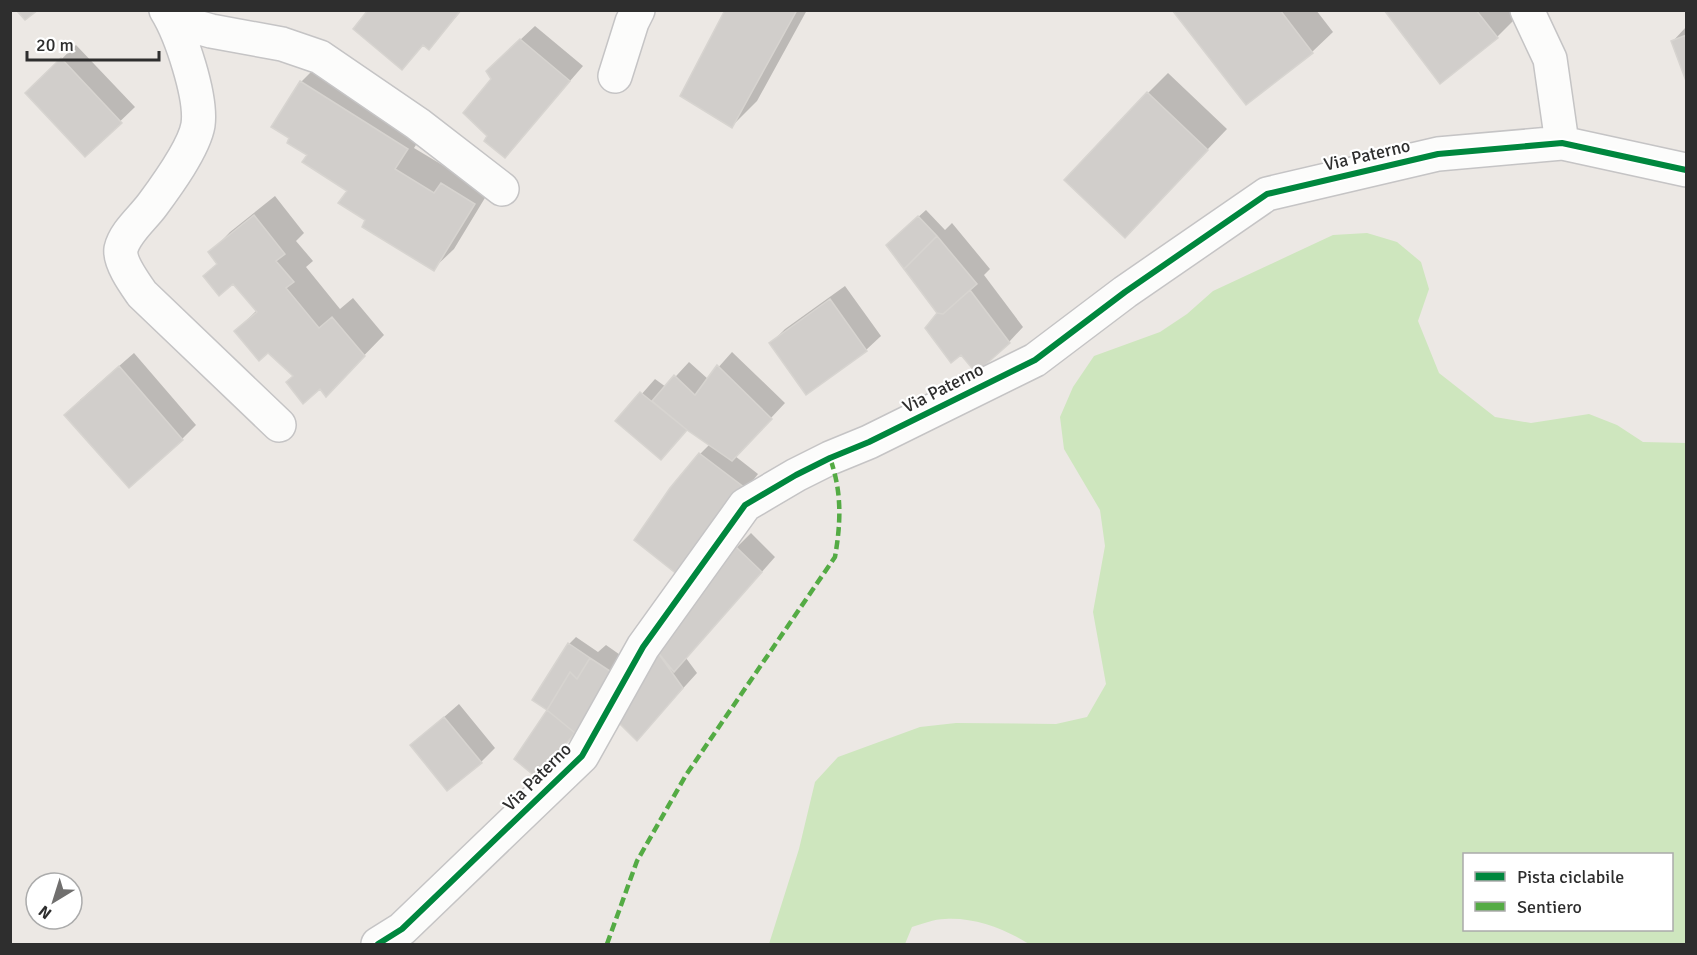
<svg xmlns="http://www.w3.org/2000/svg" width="1697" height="955" viewBox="0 0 1697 955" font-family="Signika,sans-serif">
  <rect width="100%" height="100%" fill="#ece8e4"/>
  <path fill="#cee6be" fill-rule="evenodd" d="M1367 233 1397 242 1421 262 1429 289 1418 321 1439 373 1495 417 1531 423 1589 414 1617 425 1643 442 1686 443V944H1029C1005 929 974 917 945 919 934 919 922 924 912 927L905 944H769L799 849 815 782 838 757 920 727 956 723 1056 724 1087 717 1106 684 1093 612 1105 546 1100 510 1064 449 1060 417 1073 387 1094 356 1160 332 1187 314 1213 291 1333 235ZM1464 854H1672V930H1464Z"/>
  <path fill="#0003" d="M370 10H462L429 48 424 44 402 68Z
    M727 10H807L757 101 732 126Z
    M1174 10H1316L1333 32 1312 52 1247 103Z
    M1385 10H1512L1517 17 1497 37Z
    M535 26 583 66 505 156 489 136 493 79 502 57Z
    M1686 27V77L1673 41Z
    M76 45 135 107 85 155 41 79Z
    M321 62 427 128 414 148 454 172 494 183 454 249 433 269 367 220 349 190 309 155 301 82Z
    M1168 73 1227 129 1145 215 1148 93Z
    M275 196 304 233 296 241 313 261 306 267 340 309 353 298 384 335 346 374 320 387 294 376 269 351 236 331 257 310 233 282 205 276 218 263 210 253 230 232Z
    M926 210 945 230 952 223 990 269 984 275 1023 327 1009 342 939 313 895 238Z
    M845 286 881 336 866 350 806 393 771 343 785 329Z
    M732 352 785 403 735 456 758 474 692 558 700 454 710 444 688 429 661 458 618 421 655 379 666 387 689 362 708 379Z
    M134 353 196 425 182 439 80 400Z
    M751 533 775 557 686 658 697 673 637 739 654 655 737 547Z
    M576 637 598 652 606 645 626 659 582 724 544 769 549 711 569 644Z
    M459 704 495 748 481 762 412 745Z"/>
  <path fill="#d1cecb" stroke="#d7d4d0" stroke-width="1.5" d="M16 10H38L25 20Z
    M368 10H461L429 50 423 45 402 70 353 29Z
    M725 10H797L732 128 680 96Z
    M1172 10H1280L1313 53 1246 105Z
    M1384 10H1476L1498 38 1440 84Z
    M1686 35V81L1671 41Z
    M520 39 570 81 505 158 484 141 487 136 463 113 491 79 486 71Z
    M61 58 122 123 85 157 25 93Z
    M300 81 408 149 395 169 434 193 441 183 475 204 434 271 362 227 365 220 338 203 347 191 302 162 307 155 287 143 289 138 271 127Z
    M1147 92 1208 150 1125 238 1064 180Z
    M254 215 285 254 276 261 294 282 286 288 319 328 332 317 365 356 326 397 320 389 303 404 286 382 293 376 268 353 259 361 234 331 257 312 233 284 219 296 203 276 217 264 208 252Z
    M918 216 937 236 904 269 886 245Z
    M937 236 977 284 943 314 937 313 904 269Z
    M970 290 1010 343 976 373 961 355 951 363 925 328 937 313 943 314Z
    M830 299 867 351 806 395 769 343Z
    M717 365 772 419 732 461 687 430 652 401 674 375 695 395Z
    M119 366 183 440 129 488 64 415Z
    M640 392 687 430 661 460 615 421Z
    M699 453 745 488 678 575 634 540 670 488Z
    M735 546 762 572 674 672 656 650Z
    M568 643 590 658 577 679 570 672 547 710 532 700Z
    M656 650 683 688 637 741 619 723Z
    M590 658 613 673 575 733 547 710 570 672 577 679Z
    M547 710 575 733 537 778 514 759Z
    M444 717 482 763 447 791 410 745Z"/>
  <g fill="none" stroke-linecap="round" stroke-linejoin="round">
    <g stroke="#c5c4c5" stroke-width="36">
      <path id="minor" d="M166 10C181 34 202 97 198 125 194 148 167 185 153 204 143 218 125 232 121 249 119 262 135 284 142 294L279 425
        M1527 10 1550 59 1562 143
        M172 20 211 31 282 44 320 57 418 124 502 189
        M615 76 632 22 638 10
        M378 944 402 929 582 756 643 647 745 505 796 475 830 458 869 442 1035 360 1125 292 1267 194 1438 154 1562 143 1686 170"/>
    </g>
    <use href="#minor" stroke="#fcfcfb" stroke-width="33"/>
    <path stroke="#54ab44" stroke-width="4.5" stroke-dasharray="9 4.5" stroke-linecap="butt" d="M607 944 637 861 686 775 835 557C841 522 842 492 830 458"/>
    <g stroke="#fff" stroke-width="10">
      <path id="cycleway" d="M378 944 402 929 582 756 643 647 745 505 796 475 830 458 869 442 1035 360 1125 292 1267 194 1438 154 1562 143 1686 170"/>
    </g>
    <use href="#cycleway" stroke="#00873e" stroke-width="6"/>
  </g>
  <g text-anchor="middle" stroke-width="4.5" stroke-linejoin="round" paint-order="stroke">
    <g font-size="18" fill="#2e2e2e" stroke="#fff">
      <text transform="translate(1367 155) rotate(-13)" y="6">Via Paterno</text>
      <text transform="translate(943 388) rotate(-27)" y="6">Via Paterno</text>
      <text transform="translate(537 777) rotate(-45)" y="6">Via Paterno</text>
    </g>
  </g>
  <rect width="1697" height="955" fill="none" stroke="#2e2e2e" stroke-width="24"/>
  <rect x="1463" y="853" width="210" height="78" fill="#ffffff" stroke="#ababab" stroke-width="1.5"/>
  <rect x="1475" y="872" width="30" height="9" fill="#00873e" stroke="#ababab" stroke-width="1.5"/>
  <text x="1517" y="883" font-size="18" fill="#2e2e2e">Pista ciclabile</text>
  <rect x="1475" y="902" width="30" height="9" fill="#54ab44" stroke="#ababab" stroke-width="1.5"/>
  <text x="1517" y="913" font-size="18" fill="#2e2e2e">Sentiero</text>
  <g transform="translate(54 901) rotate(218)"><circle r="28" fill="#ffffff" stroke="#ababab" stroke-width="1.5"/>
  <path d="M0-4.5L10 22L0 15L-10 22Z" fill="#706f6e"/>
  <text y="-9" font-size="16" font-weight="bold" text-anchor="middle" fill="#2e2e2e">N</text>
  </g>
  <path d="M27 51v9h132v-9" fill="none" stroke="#2e2e2e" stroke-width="3"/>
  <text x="36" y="51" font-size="18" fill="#2e2e2e" stroke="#ffffff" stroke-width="4.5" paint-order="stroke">20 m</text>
</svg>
